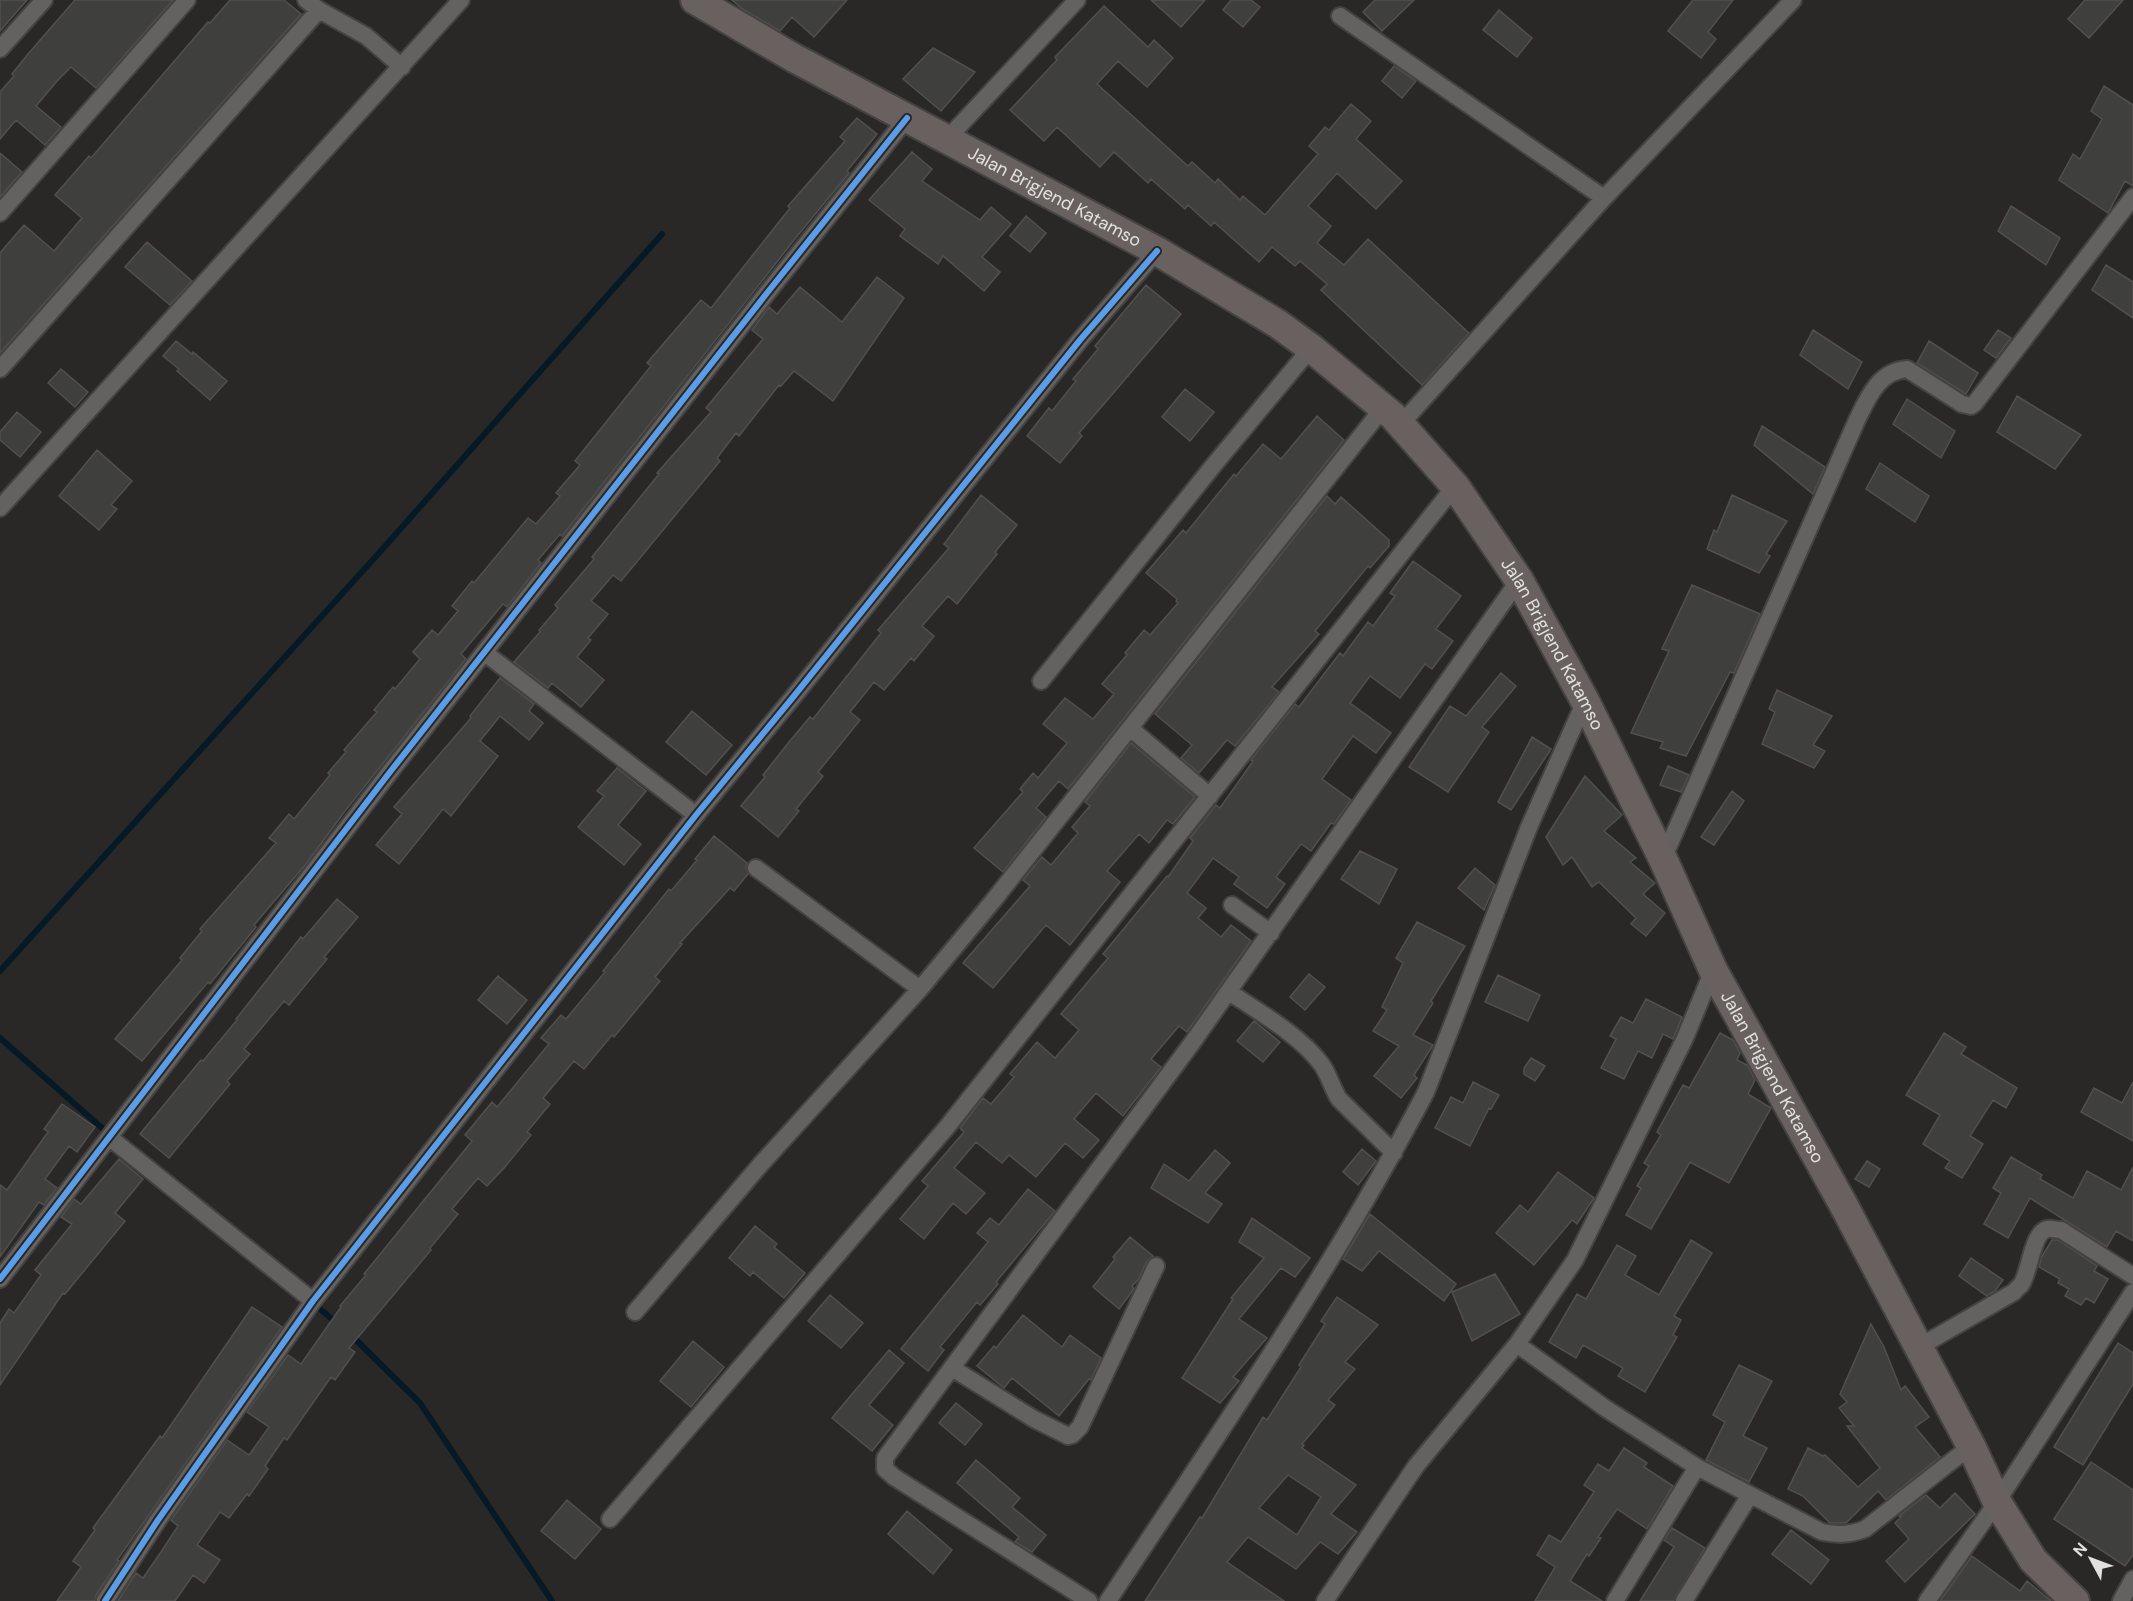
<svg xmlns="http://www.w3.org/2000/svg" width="2133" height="1601" viewBox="0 0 2133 1601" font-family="'DM Sans',sans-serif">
  <rect width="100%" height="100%" fill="#292827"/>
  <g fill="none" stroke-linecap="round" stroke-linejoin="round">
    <path stroke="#051a26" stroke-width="6" d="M0 971 379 553 662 234
      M0 1038 110 1135
      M314 1304 338 1324
      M351 1335 420 1403 552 1601"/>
  </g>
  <path fill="#3f3f3e" stroke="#51504f" stroke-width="1.5" fill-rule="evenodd" d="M0 0H27L0 31Z
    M75 0H173L96 88 71 67 58 80 36 106 61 127 45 145 16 120 0 139V92L14 76 12 74 28 54Z
    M230 0H284L301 14 0 353V253L24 225 54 251 82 218 55 195 89 156 91 158 208 22 210 23Z
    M732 0H847L814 37 792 17 780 31 741 8Z
    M1151 0H1205L1181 27Z
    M1231 0H1251L1260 7 1243 27 1223 10Z
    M1375 0H1414L1382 31 1363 12Z
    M1693 0H1733L1708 32 1716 39 1701 58 1668 31Z
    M2085 0H2123L2089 38 2068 19Z
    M1104 6 1148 47 1154 40 1173 58 1147 87 1118 61 1097 84 1188 166 1192 162 1215 183 1218 179 1240 200 1243 196 1265 215 1318 154 1309 146 1325 127 1329 130 1351 104 1371 121 1356 139 1402 181 1376 209 1337 173 1308 206 1331 226 1317 243 1344 265 1368 239 1469 333 1422 385 1321 290 1327 284 1300 261 1295 266 1272 247 1259 262 1214 222 1211 226 1188 205 1185 209 1151 179 1148 183 1114 152 1100 167 1057 127 1044 141 1010 110 1057 60 1055 57Z
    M1499 10 1532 38 1517 57 1483 30Z
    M933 48 975 72 941 111 903 79Z
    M1394 66 1416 81 1402 98 1382 81Z
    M2104 86 2133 105V186L2125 181 2108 213 2059 180 2073 154 2080 159 2102 119 2091 111Z
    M857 118 877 134 847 171 849 173 798 235 562 536 560 534 538 560 541 563 507 607 503 604 461 654 466 659 345 811 306 864 254 925 256 927 226 964 210 984 208 982 142 1061 115 1039 182 960 180 958 202 931 200 929 276 843 269 838 289 814 294 819 330 775 328 773 346 752 344 750 377 712 374 710 393 687 395 689 420 659 413 652 432 630 438 635 458 611 452 606 472 581 474 583 528 518 536 524 560 496 556 493 580 465 575 461 651 366 647 363 701 300 711 308 790 208 788 206 845 141 840 137Z
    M912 152 932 169 922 181 980 220 991 207 1011 224 982 257 1000 272 984 291 943 256 938 264 900 236 905 229 869 200Z
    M0 153 22 172 0 197Z
    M2011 206 2060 238 2046 265 1998 231Z
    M1026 216 1046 233 1030 252 1010 236Z
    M147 242 192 281 170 305 125 267Z
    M2106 265 2133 282V318L2092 290Z
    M877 277 904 298 833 401 794 371 781 386 779 385 739 436 736 433 717 458 720 461 621 581 613 575 591 601 608 614 588 638 591 640 577 657 604 680 581 707 552 683 548 688 514 662 540 632 539 630 558 608 555 605 594 559 592 557 659 474 657 473 711 412 706 408 763 339 752 330 769 307 777 314 800 287 842 322Z
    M1146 285 1181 314 1079 433 1082 436 1060 463 1027 436 1049 408 1052 411 1076 381 1073 379 1098 349 1095 346Z
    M1813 330 1862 362 1848 389 1800 355Z
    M1998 330 2011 338 1996 358 1984 350Z
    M176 341 192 354 193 352 227 381 210 400 177 371 179 369 163 356Z
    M1929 341 1978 373 1966 394 1917 363Z
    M61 369 88 392 75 407 48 383Z
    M1185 389 1214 412 1190 441 1162 417Z
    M2017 396 2081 435 2055 469 1997 432Z
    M1907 399 1955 431 1941 458 1893 424Z
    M17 412 41 432 20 457 0 440V432Z
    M1317 416 1344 440 1068 789 1059 781 1036 808 1046 817 1003 872 974 848 1023 792 1020 789 1033 773 1038 778 1067 743 1043 724 1065 698 1093 719 1114 694 1102 684 1127 655 1125 653 1144 630 1150 635 1178 603 1176 601 1177 599 1146 573 1183 530 1186 533 1234 474 1236 476 1263 444 1281 459Z
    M1762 426 1825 467 1813 494 1754 445Z
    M97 450 132 481 111 505 117 509 99 530 59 496Z
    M1880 463 1929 496 1915 522 1866 489Z
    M981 495 1017 525 995 552 997 554 957 604 948 596 922 626 934 636 914 661 911 658 884 690 874 682 850 712 860 720 818 772 823 776 796 809 799 811 778 837 741 806 765 777 763 775 789 742 810 717 813 719 881 633 878 630 949 548 944 544Z
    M1732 495 1787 521 1766 554 1770 556 1759 573 1707 549 1714 530 1717 532Z
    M1327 496 1335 504 1341 497 1389 540V546L1370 568 1368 566 1315 631 1319 634 1272 687 1279 692 1235 746 1227 740 1199 773 1181 758 1192 745 1155 714Z
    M1413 561 1461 596 1436 629 1453 641 1432 669 1425 664 1400 698 1370 676 1350 703 1391 733 1376 753 1353 736 1322 779 1351 800 1334 824 1331 823 1311 851 1301 844 1276 877 1285 884 1267 908 1234 884 1239 877 1213 858 1187 893 1206 908 1198 918 1221 937 1231 925 1251 941 1187 1032 1179 1026 1151 1059 1161 1067 1123 1116 1096 1093 1074 1119 1099 1140 1083 1158 1065 1143 1036 1177 1009 1155 1002 1163 976 1142 954 1168 985 1193 966 1214 953 1203 924 1239 900 1219 928 1186 922 1181 964 1132 960 1128 983 1098 991 1104 1014 1077 1010 1074 1037 1042 1055 1058 1079 1030 1061 1014 1108 958 1103 954 1167 876 1168 877 1193 841 1190 838 1216 805 1220 808 1253 761 1251 760 1295 704 1299 707 1340 653 1343 656 1368 622 1373 626 1395 596 1390 593Z
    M1692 585 1760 614 1734 673 1730 672 1686 756 1660 748 1663 742 1631 733 1669 651 1662 649Z
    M1501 673 1516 686 1482 727 1489 732 1448 792 1409 767 1450 706 1466 716Z
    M500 678 534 704 529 711 543 723 529 740 500 716 480 741 498 756 451 816 443 809 399 864 376 845 402 814 394 807 471 718 470 716Z
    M1777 690 1832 716 1813 745 1825 751 1814 768 1762 744 1775 712 1769 709Z
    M692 711 732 745 706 775 666 742Z
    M1532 737 1551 749 1511 810 1498 802Z
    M1131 743 1195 797 1173 824 1167 820 1149 843 1139 834 1107 871 1120 882 1070 945 1046 925 993 988 963 963 1030 886 1023 880 1042 857 1051 865 1078 833 1072 827 1090 806 1085 802Z
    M1668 766 1689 775 1681 792 1660 785Z
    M617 768 646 791 618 825 641 844 624 865 578 827 604 796 597 791Z
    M1585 776 1622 815 1604 831 1636 858 1630 862 1655 883 1643 894 1665 913 1646 936 1631 924 1636 918 1599 882 1592 887 1572 857 1563 865 1546 837Z
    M1732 791 1744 801 1714 845 1701 837Z
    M714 836 747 863 746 867 748 874 734 891 730 888 680 943 682 944 655 977 660 981 614 1037 612 1035 584 1069 574 1061 543 1098 550 1104 527 1132 531 1135 504 1168 487 1186 478 1178 452 1209 458 1214 430 1248 431 1250 349 1348 355 1352 335 1380 331 1377 287 1440 284 1438 265 1466 268 1469 249 1496 247 1494 229 1518 220 1512 197 1545 220 1560 204 1583 193 1575 175 1601H118L136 1573 143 1578 161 1552 178 1526 171 1520 227 1440 249 1455 269 1427 247 1412 288 1355 301 1364 341 1307 340 1306 366 1275 364 1274 472 1141 465 1135 492 1102 497 1107 549 1044 541 1038 561 1015 566 1019 605 972 603 971 669 889 671 891 697 860 695 859Z
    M1360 851 1397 869 1379 904 1341 879Z
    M1475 868 1495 885 1484 910 1458 888Z
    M337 899 358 917 324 957 327 959 289 1005 284 1001 244 1049 250 1054 227 1081 230 1084 169 1158 140 1134 201 1060 203 1061 237 1020 236 1019 301 937 303 939Z
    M1417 922 1465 946 1431 1001 1433 1003 1413 1035 1433 1045 1414 1075 1417 1078 1401 1098 1374 1076 1399 1046 1373 1031 1387 1010 1382 1007 1403 963 1396 958Z
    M1309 974 1325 987 1305 1010 1290 997Z
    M1498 975 1540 995 1528 1021 1485 1002Z
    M498 976 527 1000 507 1024 478 1000Z
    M1646 999 1682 1017 1673 1039 1663 1034 1652 1058 1638 1051 1624 1079 1601 1068 1616 1039 1610 1036 1621 1017 1633 1023Z
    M1254 1021 1280 1042 1263 1062 1237 1041Z
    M1720 1033 1733 1040 1740 1053 1737 1060 1747 1065 1755 1080 1748 1094 1771 1108 1729 1183 1690 1162 1651 1229 1626 1215 1641 1188 1637 1186 1649 1166 1644 1163 1661 1135 1657 1132 1683 1085 1689 1088Z
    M1944 1033 1966 1047 1961 1054 2017 1088 2006 1108 1993 1100 1970 1136 1983 1144 1962 1178 1945 1168 1950 1161 1923 1144 1940 1115 1906 1095Z
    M1531 1058 1545 1066 1535 1081 1524 1074V1068Z
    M1473 1082 1499 1095 1491 1109 1489 1108 1470 1146 1435 1128 1451 1097 1463 1103Z
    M2133 1082V1141L2081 1112 2094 1088 2122 1103Z
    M62 1104 95 1127 77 1152 69 1146 45 1179 57 1188 44 1205 39 1202 0 1257V1185L7 1190 48 1132 44 1129Z
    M1362 1149 1376 1161 1358 1185 1343 1172Z
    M1215 1150 1230 1163 1205 1193 1222 1204 1208 1223 1151 1188 1164 1164 1189 1181Z
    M2011 1157 2042 1175 2040 1179 2073 1198 2087 1171 2121 1190 2133 1167V1241L2116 1231 2107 1247 2030 1198 2008 1238 1984 1224 2001 1193 1993 1188Z
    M119 1159 143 1179 115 1213 125 1221 65 1294 63 1293 0 1385V1323L9 1309 14 1313 41 1275 35 1270 72 1224 61 1217 74 1199 81 1204Z
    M1867 1161 1880 1169 1869 1187 1855 1179Z
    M1558 1172 1594 1198 1577 1224 1572 1220 1534 1265 1496 1233 1520 1205 1528 1212Z
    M1028 1189 1055 1211 996 1282 998 1284 980 1305 977 1302 940 1347 944 1350 928 1371 901 1349 988 1242 977 1233 990 1218 999 1225Z
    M1370 1214 1456 1284 1444 1301 1379 1251 1362 1271 1343 1259Z
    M1252 1218 1310 1258 1295 1277 1281 1268 1239 1319 1267 1338 1233 1377 1239 1381 1220 1403 1182 1378 1233 1299 1231 1298 1264 1258 1239 1242Z
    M755 1226 777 1244 774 1247 805 1273 784 1298 753 1272 750 1276 729 1258Z
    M1130 1237 1153 1256 1147 1261 1138 1280 1132 1286 1134 1288 1131 1293 1119 1309 1093 1287 1115 1259 1113 1257Z
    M1691 1240 1712 1253 1674 1316 1681 1320 1673 1335 1677 1337 1645 1392 1618 1376 1623 1368 1583 1345 1576 1358 1549 1342 1577 1294 1586 1299 1617 1245 1636 1256 1625 1275 1659 1295Z
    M2052 1240H2058L2097 1266 2094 1271 2108 1279 2094 1303 2086 1298 2081 1305 2065 1296 2069 1289 2058 1283 2060 1279 2039 1267 2042 1256Z
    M1971 1258 2003 1280 1995 1291 1987 1296 1959 1276Z
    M1495 1274 1520 1314 1472 1341 1452 1292Z
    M830 1295 863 1323 841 1348 808 1321Z
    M1337 1297 1378 1325 1345 1362 1355 1369 1328 1400 1335 1405 1302 1444 1304 1445 1302 1448 1356 1485 1331 1514 1357 1532 1338 1554 1320 1542 1296 1569 1248 1537 1227 1562 1284 1601H1145L1200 1517 1202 1518 1263 1417 1267 1420 1301 1367 1299 1365 1325 1324 1321 1321ZM1288 1475 1321 1497 1297 1535 1259 1508Z
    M252 1307 282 1327 117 1560 119 1561 96 1595 95 1601H57L81 1567 73 1561 95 1530 93 1528 160 1436 162 1438Z
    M1023 1315 1062 1347 1070 1335 1101 1358 1091 1380 1089 1379 1059 1416 1012 1378 1004 1388 977 1366 994 1346 996 1348Z
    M1871 1324 1884 1347 1901 1390 1905 1386 1929 1417 1915 1427 1940 1457 1886 1500 1878 1491 1846 1523H1830L1803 1496 1788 1489 1808 1448 1823 1456 1825 1455 1858 1487 1880 1468 1847 1426H1854L1839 1408 1847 1402 1840 1394Z
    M693 1341 724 1367 691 1407 660 1381Z
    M2118 1343 2133 1353V1384L2083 1465 2054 1447Z
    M889 1350 904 1363 869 1405 893 1425 872 1451 832 1418Z
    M1739 1365 1772 1381 1743 1436 1767 1448 1749 1482 1706 1460 1725 1422 1713 1415Z
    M956 1403 982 1424 965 1445 939 1423Z
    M1624 1448 1647 1463 1644 1467 1673 1486 1647 1529 1617 1509 1598 1537 1601 1538 1589 1556 1587 1554 1570 1581 1602 1601H1535L1555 1567 1537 1555 1549 1535 1561 1542 1594 1492 1584 1485 1598 1464 1609 1471Z
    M976 1460 1020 1498 1012 1507 1046 1535 1032 1552 1015 1542 1019 1537 957 1483Z
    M2091 1462 2133 1490V1555L2125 1566 2054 1519Z
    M1955 1493 1975 1514 1905 1582 1886 1561 1909 1539 1895 1523 1901 1517 1899 1516 1926 1495 1940 1508Z
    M567 1500 601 1529 575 1559 541 1531Z
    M907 1511 952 1550 933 1574 888 1534Z
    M1672 1528 1705 1548 1674 1601H1640L1674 1547 1664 1540Z
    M1791 1530 1829 1560 1811 1584 1772 1554Z
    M1972 1556 2020 1591 2027 1581 2051 1601H1940Z"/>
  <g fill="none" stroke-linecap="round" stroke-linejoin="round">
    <g stroke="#444341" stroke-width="20">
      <path id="minor" d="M306 0 319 10
        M1340 16 1604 198
        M0 49 44 0
        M947 139 1077 0
        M0 213 187 0
        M0 369 319 10 366 36 402 67
        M1401 424 1604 198 1793 0
        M0 508 461 0
        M485 653 696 815
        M1041 681 1213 466 1311 348
        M1130 728 1210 796
        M1663 859 1857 420C1868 397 1879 371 1907 369L1962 404 1971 406 1975 403 2133 197
        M756 868 920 989
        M1232 905 1271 933
        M1229 992C1258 1011 1302 1037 1322 1065 1329 1075 1332 1088 1339 1099L1394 1153
        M109 1137 313 1301
        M0 1279 390 772 767 293 907 118
        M635 1312 761 1164 920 989 993 901 1383 408
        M1517 1344 1605 1408 1697 1467 1615 1601
        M1919 1347 2014 1292C2016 1289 2019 1287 2021 1285 2030 1272 2032 1233 2047 1229 2051 1228 2056 1230 2061 1230L2133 1276
        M952 1368 1034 1419 1068 1436 1072 1435 1080 1427 1156 1266
        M1697 1467 1822 1532C1838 1535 1849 1535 1865 1529L1971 1446
        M610 1519 947 1127 1455 486
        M105 1601 158 1520 313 1301 696 815 794 696 1080 340 1157 251
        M1089 1601 894 1477 885 1469V1458L1192 1043 1519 580
        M1108 1601C1218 1434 1333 1269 1426 1092L1529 827 1585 701
        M1325 1601 1416 1466 1517 1344 1575 1260 1685 1038 1713 970
        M1684 1601 1750 1495
        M1927 1601 1997 1502 2133 1292
        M2121 1601 2133 1579"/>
    </g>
    <g stroke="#444341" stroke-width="32">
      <g id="trunk">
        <path id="s1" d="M695 0 794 58 1157 251 1278 324 1311 348 1393 416 1455 486 1519 580 1585 701 1663 859 1713 970 1843 1204 1971 1446 1997 1502 2033 1560 2075 1601"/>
      </g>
    </g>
    <use href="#minor" stroke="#636261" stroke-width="16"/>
    <use href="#trunk" stroke="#686160" stroke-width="28"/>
    <g stroke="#2a2826" stroke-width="10">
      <path id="cycleway" d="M0 1279 390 772 767 293 907 118
        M105 1601 158 1520 313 1301 696 815 794 696 1080 340 1157 251"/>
    </g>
    <use href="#cycleway" stroke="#5a9eea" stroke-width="6"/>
  </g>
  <g text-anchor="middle" stroke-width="4.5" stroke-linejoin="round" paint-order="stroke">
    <g font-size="18" fill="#e2e1df" stroke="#2a2826">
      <text dy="6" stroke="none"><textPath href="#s1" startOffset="410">Jalan Brigjend Katamso</textPath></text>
      <text dy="6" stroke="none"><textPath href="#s1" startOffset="1094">Jalan Brigjend Katamso</textPath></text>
      <text dy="6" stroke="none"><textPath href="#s1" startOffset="1580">Jalan Brigjend Katamso</textPath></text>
    </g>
  </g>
  <g transform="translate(2091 1559) rotate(311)" stroke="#2a2826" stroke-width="4.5" paint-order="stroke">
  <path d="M0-4.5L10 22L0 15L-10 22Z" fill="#e2e1df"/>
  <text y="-9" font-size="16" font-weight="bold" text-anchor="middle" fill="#e2e1df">N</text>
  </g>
</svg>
